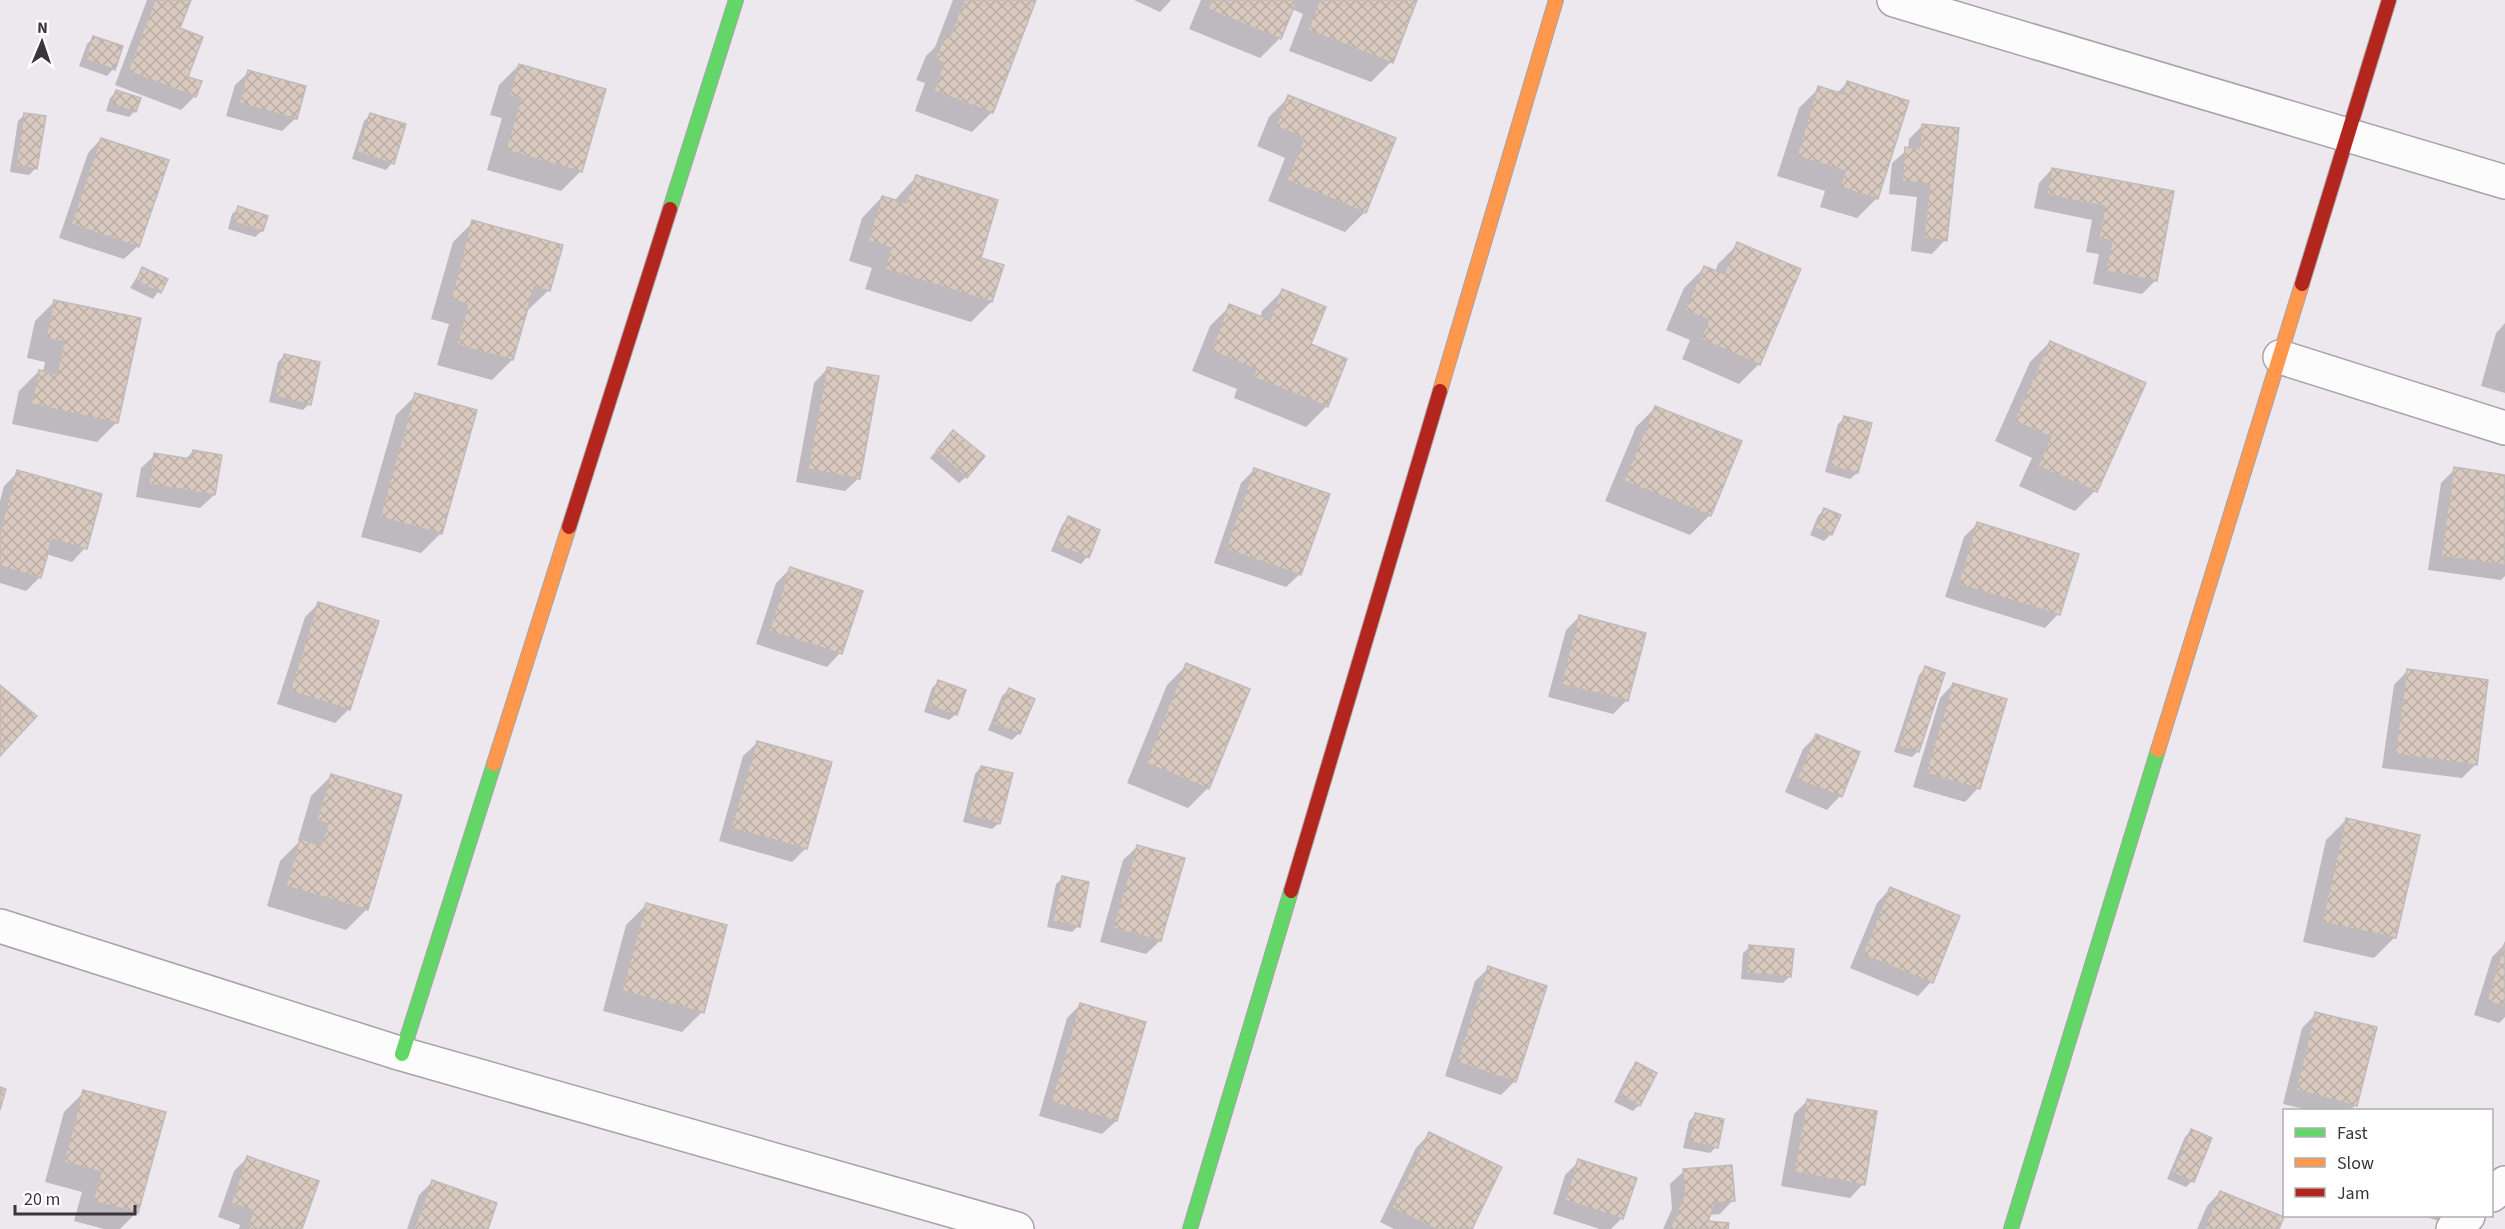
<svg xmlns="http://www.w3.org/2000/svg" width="2505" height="1229" viewBox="0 0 2505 1229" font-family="'Source Sans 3',sans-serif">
  <defs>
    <pattern id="building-cross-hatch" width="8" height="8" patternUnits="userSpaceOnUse" patternTransform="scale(1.5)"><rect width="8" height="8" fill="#d9c9be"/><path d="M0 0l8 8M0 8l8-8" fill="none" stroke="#bbada4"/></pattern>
  </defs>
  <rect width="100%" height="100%" fill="#ede8ee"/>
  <path fill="#0003" d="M147 0H190L178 29 186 78 195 96 181 110 115 85Z
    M953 0H1035L992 112 972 132 915 111 925 83 916 80 926 56 935 47Z
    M1134 0H1171L1160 12Z
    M1201 0H1415L1391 62 1371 82 1289 51 1303 14 1292 9 1280 38 1260 58 1189 29Z
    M93 38 113 69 107 76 79 66 87 44Z
    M519 65 581 171 561 191 487 170 502 118 490 115 499 85Z
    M249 72 296 118 282 131 226 116 235 85Z
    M1847 83 1877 198 1857 218 1820 207 1825 191 1777 176 1799 108 1819 88 1837 93Z
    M116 92 135 111 129 117 106 111 110 98Z
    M1289 97 1365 212 1345 232 1268 201 1285 158 1257 146 1269 117Z
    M24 115 36 168 29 175 10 172 18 121Z
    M371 115 392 163 386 170 352 159 364 121Z
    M1922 126 1945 240 1932 254 1911 251 1917 197 1889 194 1892 163 1908 149 1909 139Z
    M101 139 138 246 124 259 59 238 88 153Z
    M2052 169 2172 193 2156 280 2142 294 2093 284 2099 254 2086 252 2092 220 2034 208 2039 183Z
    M916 177 979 259 991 302 971 322 865 289 872 268 849 261 862 218 882 197 894 201Z
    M239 208 266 217 262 231 255 237 228 229 232 214Z
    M473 222 549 290 528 310H526L512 360 492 380 437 365 449 324 431 319 453 242Z
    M1738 244 1759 364 1739 384 1682 359 1690 340 1666 330 1684 288 1704 268 1715 272 1718 264Z
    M142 269 166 280 153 299 130 288Z
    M1282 291 1309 345 1345 360 1326 407 1306 427 1234 398 1237 389 1192 371 1210 326 1230 306 1260 318 1262 311Z
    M55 301 117 422 97 442 12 424 19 391 39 371 43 372 45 362 27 358 35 321Z
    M2505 323V393L2481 386 2496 333Z
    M2050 342 2095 491 2075 511 2019 486 2032 458 1995 441 2030 362Z
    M285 355 309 404 303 410 269 402 278 362Z
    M827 369 859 478 845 491 796 482 814 383Z
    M416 395 441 533 421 553 361 537 396 415Z
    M1656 407 1710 515 1690 535 1605 501 1636 427Z
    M1845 418 1857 473 1850 479 1825 472 1838 424Z
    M947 439 966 477 959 483 930 458Z
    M193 451 214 495 200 508 136 497 141 468 155 455 185 460Z
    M1255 469 1300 574 1286 587 1214 563 1241 483Z
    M2455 469 2505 477V576L2501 580 2428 570 2441 483Z
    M18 472 85 548 72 562 46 554 40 577 26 591 0 583V501L4 486Z
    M1824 509 1831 534 1824 541 1810 535 1818 516Z
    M1068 518 1087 557 1081 564 1051 551 1062 525Z
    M1978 523 2058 614 2045 628 1945 597 1964 537Z
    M790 569 840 653 827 667 756 644 776 583Z
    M319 603 349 709 335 723 277 704 305 617Z
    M1579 617 1644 634 1626 701 1613 714 1548 697 1566 630Z
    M1187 665 1208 788 1188 808 1127 783 1167 685Z
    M1925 668 1918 751 1912 757 1894 752 1919 675Z
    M2407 671 2476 764 2462 778 2382 768 2394 685Z
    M938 682 956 714 949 720 924 712 932 688Z
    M1953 684 1978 788 1965 802 1913 787 1940 698Z
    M1009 690 1019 733 1012 740 988 730 1002 696Z
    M1816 736 1840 796 1827 810 1785 792 1803 749Z
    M757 743 806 848 792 862 719 841 743 756Z
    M981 767 999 823 992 829 963 822 975 774Z
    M331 776 401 796 366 910 346 930 267 906 280 861 300 841 298 840 311 796Z
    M2346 820 2418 836 2394 938 2374 958 2303 942 2326 840Z
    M1137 847 1160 941 1146 954 1100 942 1123 860Z
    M1063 878 1078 926 1072 932 1047 927 1056 884Z
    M1890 889 1931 982 1918 996 1850 968 1877 903Z
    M646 905 702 1012 682 1032 603 1011 626 925Z
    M2505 944V1017L2499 1023 2474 1015 2492 957Z
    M1750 947 1790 976 1783 983 1741 979 1743 953Z
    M1489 968 1515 1081 1501 1095 1445 1076 1475 981Z
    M1081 1004 1116 1121 1102 1134 1039 1116 1067 1018Z
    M2316 1014 2356 1105 2350 1110H2309L2283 1104 2302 1028Z
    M1636 1064 1639 1105 1633 1111 1614 1102 1630 1070Z
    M84 1092 137 1212 120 1229H104L74 1221 82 1192 45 1182 64 1112Z
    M1808 1100 1863 1184 1850 1198 1781 1186 1794 1114Z
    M1696 1114 1716 1147 1710 1153 1683 1148 1689 1121Z
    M2191 1131 2192 1181 2186 1187 2167 1179 2185 1137Z
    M1429 1134 1471 1229H1394L1380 1222 1416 1148Z
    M248 1157 301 1229H239L240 1225 218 1217 234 1171Z
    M1579 1161 1622 1218 1611 1229H1600L1553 1214 1565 1175Z
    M1684 1171 1733 1200 1720 1214 1709 1215 1706 1222 1727 1229H1663L1672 1209 1670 1184Z
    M432 1182 487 1229H407L419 1195Z
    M2220 1192 2277 1229H2197L2207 1206Z
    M2423 1216H2458L2449 1224Z"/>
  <path fill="url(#building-cross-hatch)" stroke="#bfbbbc" stroke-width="1.5" d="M155 0H191L180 28 203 37 188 77 202 81 196 97 128 71Z
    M964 0H1036L993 113 934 91 944 63 935 59 946 34 951 35Z
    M1212 0H1297L1281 39 1208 9Z
    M1320 0H1417L1393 63 1308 30Z
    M93 36 123 46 115 70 85 59Z
    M519 64 606 89 582 172 506 150 521 98 509 95Z
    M248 70 306 86 297 119 239 103Z
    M1847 81 1909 101 1878 199 1840 187 1845 171 1797 156 1818 86 1843 94Z
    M116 90 141 98 136 112 111 104Z
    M1288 95 1396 138 1366 213 1287 180 1304 138 1276 126Z
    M24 113 46 116 37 169 16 166Z
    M370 113 406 124 394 164 357 152Z
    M1922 124 1959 128 1947 241 1924 238 1930 184 1902 181 1905 147 1919 149Z
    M101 138 169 160 139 247 71 224Z
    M2052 168 2174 191 2157 281 2106 271 2112 241 2099 238 2105 206 2047 195Z
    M916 175 998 200 981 258 1004 265 992 302 885 269 891 248 868 241 882 196 906 203Z
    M238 206 268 216 263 231 233 222Z
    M472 220 563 245 550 291 534 287 513 360 457 345 468 304 451 299Z
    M1737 242 1801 269 1760 365 1701 339 1709 320 1685 310 1704 266 1724 274Z
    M142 267 168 279 161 293 136 281Z
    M1282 289 1326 307 1311 344 1347 359 1328 407 1253 377 1256 369 1211 351 1229 304 1270 320Z
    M54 300 141 318 118 423 31 404 39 370 57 374 64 342 46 338Z
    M2050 341 2146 383 2097 492 2038 466 2051 437 2014 421Z
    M284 354 320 362 311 405 275 396Z
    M827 367 879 376 860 479 808 469Z
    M415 393 477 410 442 534 380 517Z
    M1655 406 1742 441 1711 516 1624 481Z
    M1844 416 1872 423 1858 473 1830 466Z
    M953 430 985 456 967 478 936 451Z
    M193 450 222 455 215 495 149 484 154 453 191 459Z
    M2454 467 2505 475V565L2441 556Z
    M1254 468 1330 494 1301 575 1226 549Z
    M17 470 102 494 87 549 52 539 41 578 0 566V531Z
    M1824 508 1841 515 1832 535 1815 528Z
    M1068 516 1100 530 1089 558 1056 545Z
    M1977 522 2079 554 2060 615 1958 584Z
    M790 567 863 591 842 654 769 631Z
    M318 602 379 621 350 710 290 691Z
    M1579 615 1646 633 1628 701 1561 684Z
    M1186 663 1250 689 1209 789 1146 763Z
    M1925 666 1945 673 1919 752 1899 746Z
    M2407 669 2488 680 2477 765 2395 754Z
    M938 680 966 690 957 715 929 706Z
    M1953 683 2007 699 1980 789 1926 773Z
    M0 685 37 716 0 756Z
    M1009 688 1035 699 1020 734 993 723Z
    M1816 734 1860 752 1842 797 1797 779Z
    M757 741 832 762 807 849 731 828Z
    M981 766 1013 773 1000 824 968 815Z
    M331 774 402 795 368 910 286 886 300 839 321 845 328 824 317 820Z
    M2346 818 2420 835 2396 938 2322 922Z
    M1137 845 1185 858 1161 941 1113 928Z
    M1062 876 1089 882 1080 927 1053 921Z
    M1890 887 1960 916 1933 983 1863 955Z
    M646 903 727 925 704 1013 622 991Z
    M2505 942V1007L2487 1001Z
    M1749 945 1794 949 1791 977 1747 973Z
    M1488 966 1547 986 1516 1082 1457 1062Z
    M1080 1003 1146 1022 1117 1121 1051 1102Z
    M2315 1012 2377 1027 2357 1106 2296 1090Z
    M1636 1062 1657 1073 1640 1106 1619 1095Z
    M0 1087 6 1089 0 1110Z
    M83 1090 166 1112 138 1213 93 1201 101 1172 64 1162Z
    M1807 1099 1877 1111 1865 1185 1794 1172Z
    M1695 1113 1724 1119 1718 1148 1689 1141Z
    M2191 1129 2212 1138 2194 1182 2172 1173Z
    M1429 1132 1502 1167 1472 1229H1436L1392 1208Z
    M247 1156 319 1181 302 1229H247L253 1211 231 1203Z
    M1578 1159 1637 1178 1623 1219 1565 1200Z
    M1732 1165 1735 1201 1715 1203 1708 1221 1729 1223 1728 1229H1670L1685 1194 1683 1169Z
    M432 1180 497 1203 488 1229H414Z
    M2220 1191 2284 1217 2279 1229H2204Z"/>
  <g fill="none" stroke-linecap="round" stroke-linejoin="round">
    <g stroke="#a7a3a7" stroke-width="36">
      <path id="street" d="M1894 0 2505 182
        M2280 357 2505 428
        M0 926 402 1054 1017 1229
        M2492 1195 2505 1183
        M2453 1229 2468 1216"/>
    </g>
    <g stroke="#a7a3a7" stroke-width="16">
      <path id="fast" d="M670 209 736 0
        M402 1054 494 764
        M1190 1229 1291 891
        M2011 1229 2158 750"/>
    </g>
    <g stroke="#a7a3a7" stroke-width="16">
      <path id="slow" d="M1440 391 1556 0
        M2158 750 2302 284
        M494 764 569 527"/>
    </g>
    <g stroke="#a7a3a7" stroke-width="16">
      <path id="jam" d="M2302 284 2389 0
        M569 527 670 209
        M1291 891 1440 391"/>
    </g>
    <use href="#street" stroke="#fcfcfc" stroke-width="33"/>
    <use href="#fast" stroke="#63d668" stroke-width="14"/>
    <use href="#slow" stroke="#ff974d" stroke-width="14"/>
    <use href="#jam" stroke="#b3261e" stroke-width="14"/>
  </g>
  <rect x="2283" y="1109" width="210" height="108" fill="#ffffff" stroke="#b0aeb0" stroke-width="1.5"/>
  <rect x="2295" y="1128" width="30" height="9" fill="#63d668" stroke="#b0aeb0" stroke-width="1.5"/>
  <text x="2337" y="1139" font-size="18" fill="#39353a">Fast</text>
  <rect x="2295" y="1158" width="30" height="9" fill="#ff974d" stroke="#b0aeb0" stroke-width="1.5"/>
  <text x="2337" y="1169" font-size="18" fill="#39353a">Slow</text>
  <rect x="2295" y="1188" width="30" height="9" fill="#b3261e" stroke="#b0aeb0" stroke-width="1.5"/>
  <text x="2337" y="1199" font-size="18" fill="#39353a">Jam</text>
  <g transform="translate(42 42) rotate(2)" stroke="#ffffff" stroke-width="4.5" paint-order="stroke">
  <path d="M0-4.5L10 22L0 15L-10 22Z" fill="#39353a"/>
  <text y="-9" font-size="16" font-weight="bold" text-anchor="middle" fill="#39353a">N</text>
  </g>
  <path d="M15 1205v9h120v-9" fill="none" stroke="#39353a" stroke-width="3"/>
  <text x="24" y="1205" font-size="18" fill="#39353a" stroke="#ffffff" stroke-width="4.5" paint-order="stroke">20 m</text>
</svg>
